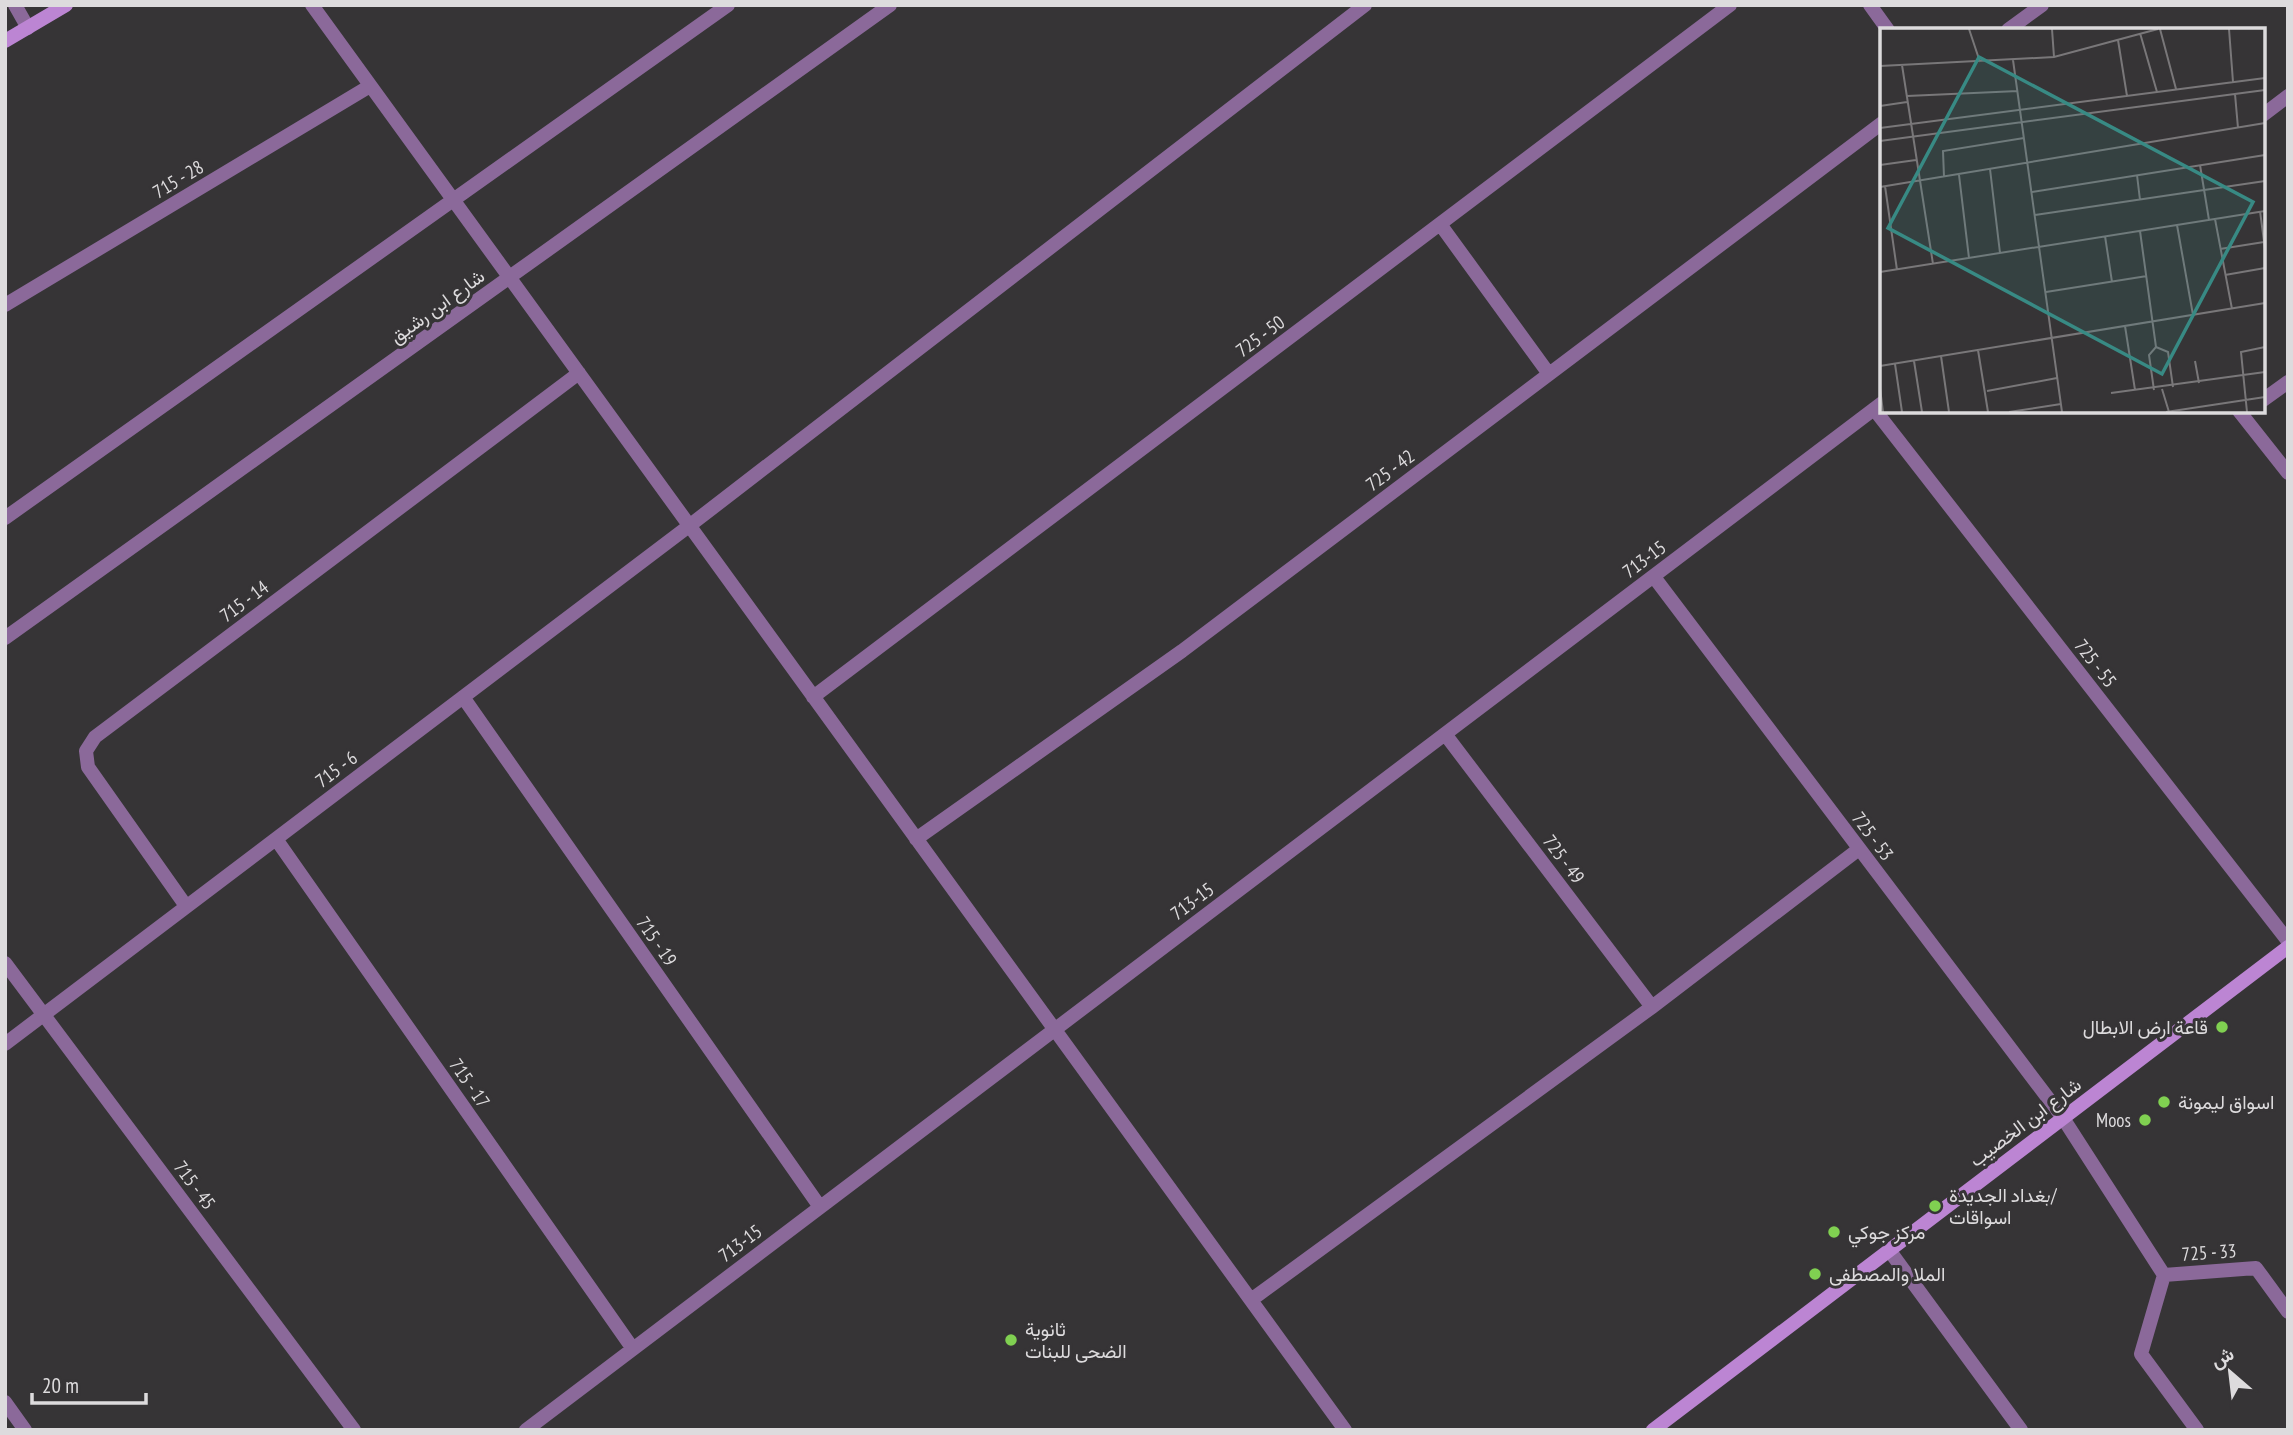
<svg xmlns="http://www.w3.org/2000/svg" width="2293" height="1435" viewBox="0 0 2293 1435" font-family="'PT Sans Narrow',Vazirmatn,sans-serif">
  <rect width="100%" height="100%" fill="#363436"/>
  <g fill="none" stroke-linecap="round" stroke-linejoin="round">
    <path stroke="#8b699a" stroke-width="14" d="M15 5 28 28
      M312 5 1345 1430
      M1870 5 1888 30
      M2008 30 2042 5
      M2263 115 2288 96
      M1440 224 1549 374
      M5 305 370 86
      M2263 400 2288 382
      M1874 409 2288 941
      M2239 411 2288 473
      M5 518 728 5
      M1654 577 2063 1118 2164 1275
      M5 638 890 5
      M463 697 820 1207
      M813 697 1730 5
      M1445 734 1652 1007
      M276 839 633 1349
      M916 839 1182 651 1882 123
      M186 906 88 767 86 751 95 737 579 373
      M5 963 354 1430
      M5 1044 689 526 1365 5
      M1889 1250 2021 1430
      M1251 1300 1652 1007 1859 849
      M5 1402 25 1430
      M526 1430 1882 403
      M2197 1430 2141 1354 2164 1275 2256 1268 2288 1312"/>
    <path stroke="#bc85d3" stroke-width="14" d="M5 41 66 5
      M1653 1430 2288 947"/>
  </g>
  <g fill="#80d051" stroke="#363436" stroke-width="2.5">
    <circle cx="2222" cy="1027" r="7"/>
    <circle cx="2164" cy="1102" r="7"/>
    <circle cx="2145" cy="1120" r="7"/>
    <circle cx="1935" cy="1206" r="7"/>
    <circle cx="1834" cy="1232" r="7"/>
    <circle cx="1815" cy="1274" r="7"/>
    <circle cx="1011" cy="1340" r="7"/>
  </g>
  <g text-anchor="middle" stroke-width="6" stroke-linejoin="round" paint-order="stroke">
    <g font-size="19" fill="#dddbdd" stroke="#363436">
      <text transform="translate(178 179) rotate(-31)" y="7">715 - 28</text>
      <text transform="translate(437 306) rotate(-36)" y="7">شارع ابن رشيق</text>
      <text transform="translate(1260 336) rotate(-37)" y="7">725 - 50</text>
      <text transform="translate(1390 470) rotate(-37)" y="7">725 - 42</text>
      <text transform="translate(1644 559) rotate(-37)" y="7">713-15</text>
      <text transform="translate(244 601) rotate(-37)" y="7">715 - 14</text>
      <text transform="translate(2096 663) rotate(52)" y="7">725 - 55</text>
      <text transform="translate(336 769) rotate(-37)" y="7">715 - 6</text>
      <text transform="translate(1873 836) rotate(53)" y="7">725 - 53</text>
      <text transform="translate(1564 859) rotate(53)" y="7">725 - 49</text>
      <text transform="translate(1192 901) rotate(-37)" y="7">713-15</text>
      <text transform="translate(657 941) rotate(55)" y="7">715 - 19</text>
      <text transform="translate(470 1083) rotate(55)" y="7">715 - 17</text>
      <text transform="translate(2025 1122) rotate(-37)" y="7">شارع ابن الخصيب</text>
      <text transform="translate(195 1185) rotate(53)" y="7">715 - 45</text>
      <text transform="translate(740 1243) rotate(-37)" y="7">713-15</text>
      <text transform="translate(2209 1252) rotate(-4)" y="7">725 - 33</text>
    </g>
    <g font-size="19" fill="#dddbdd" stroke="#363436" text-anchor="start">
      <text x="2208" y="1034" text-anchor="end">قاعة ارض الابطال</text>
      <text x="2178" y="1109">اسواق ليمونة</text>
      <text x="2131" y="1127" text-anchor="end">Moos</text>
      <text x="1949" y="1202">بغداد الجديدة/<tspan x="1949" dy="22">اسواقات</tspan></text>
      <text x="1848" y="1239">مركز جوكي</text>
      <text x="1829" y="1281">الملا والمصطفى</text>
      <text x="1025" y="1336">ثانوية<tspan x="1025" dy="22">الضحى للبنات</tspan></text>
    </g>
  </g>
  <g transform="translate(1880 28)">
    <rect width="385" height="385" fill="#363436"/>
    <path fill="none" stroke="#797779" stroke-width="2" d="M89 1 100 34M172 1 174 29M280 1 296 61M349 1 353 54M260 5 277 64M238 12 247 68M133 32 182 384M22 37 53 236M0 38 174 29 278 1M355 66 358 100M27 68 138 63M0 78 27 74M0 100 385 50M0 113 385 62M0 137 36 132M320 137 329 192M110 141 120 225M79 147 89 230M257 147 260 172M64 149 63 123 144 110M5 158 17 242M0 159 385 95M152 164 385 127M380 183 385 221M155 187 385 153M335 191 352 281M297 197 313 287M260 203 276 319M225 208 232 254M340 221 384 214M0 244 385 183M345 247 385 240M166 264 267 248M245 298 255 362M98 322 108 384M61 328 69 384M34 333 42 384M315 333 319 355M15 336 22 384M0 338 385 275M0 360 3 384M282 361 289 384M274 362 269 327 276 319 288 324 293 359M107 363 177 350M231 365 385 344M129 384 181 376M286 384 385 369M367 384 361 324 385 319"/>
    <path fill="#388a84" fill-opacity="0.15" stroke="#388a84" stroke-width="3.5" d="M99 29 373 174 282 346 8 200Z"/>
    <rect width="385" height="385" fill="none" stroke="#dddbdd" stroke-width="3.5"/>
  </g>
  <rect width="2293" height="1435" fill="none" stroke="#dddbdd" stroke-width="14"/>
  <g transform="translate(2230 1372) rotate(332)" stroke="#363436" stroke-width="5" paint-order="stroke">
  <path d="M0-5L12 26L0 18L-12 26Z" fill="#dddbdd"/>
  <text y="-10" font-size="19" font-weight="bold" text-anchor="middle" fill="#dddbdd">ش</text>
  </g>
  <path d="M32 1393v10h114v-10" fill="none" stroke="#dddbdd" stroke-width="3.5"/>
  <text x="42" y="1393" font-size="21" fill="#dddbdd" stroke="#363436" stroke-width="5" paint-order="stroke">20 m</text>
</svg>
